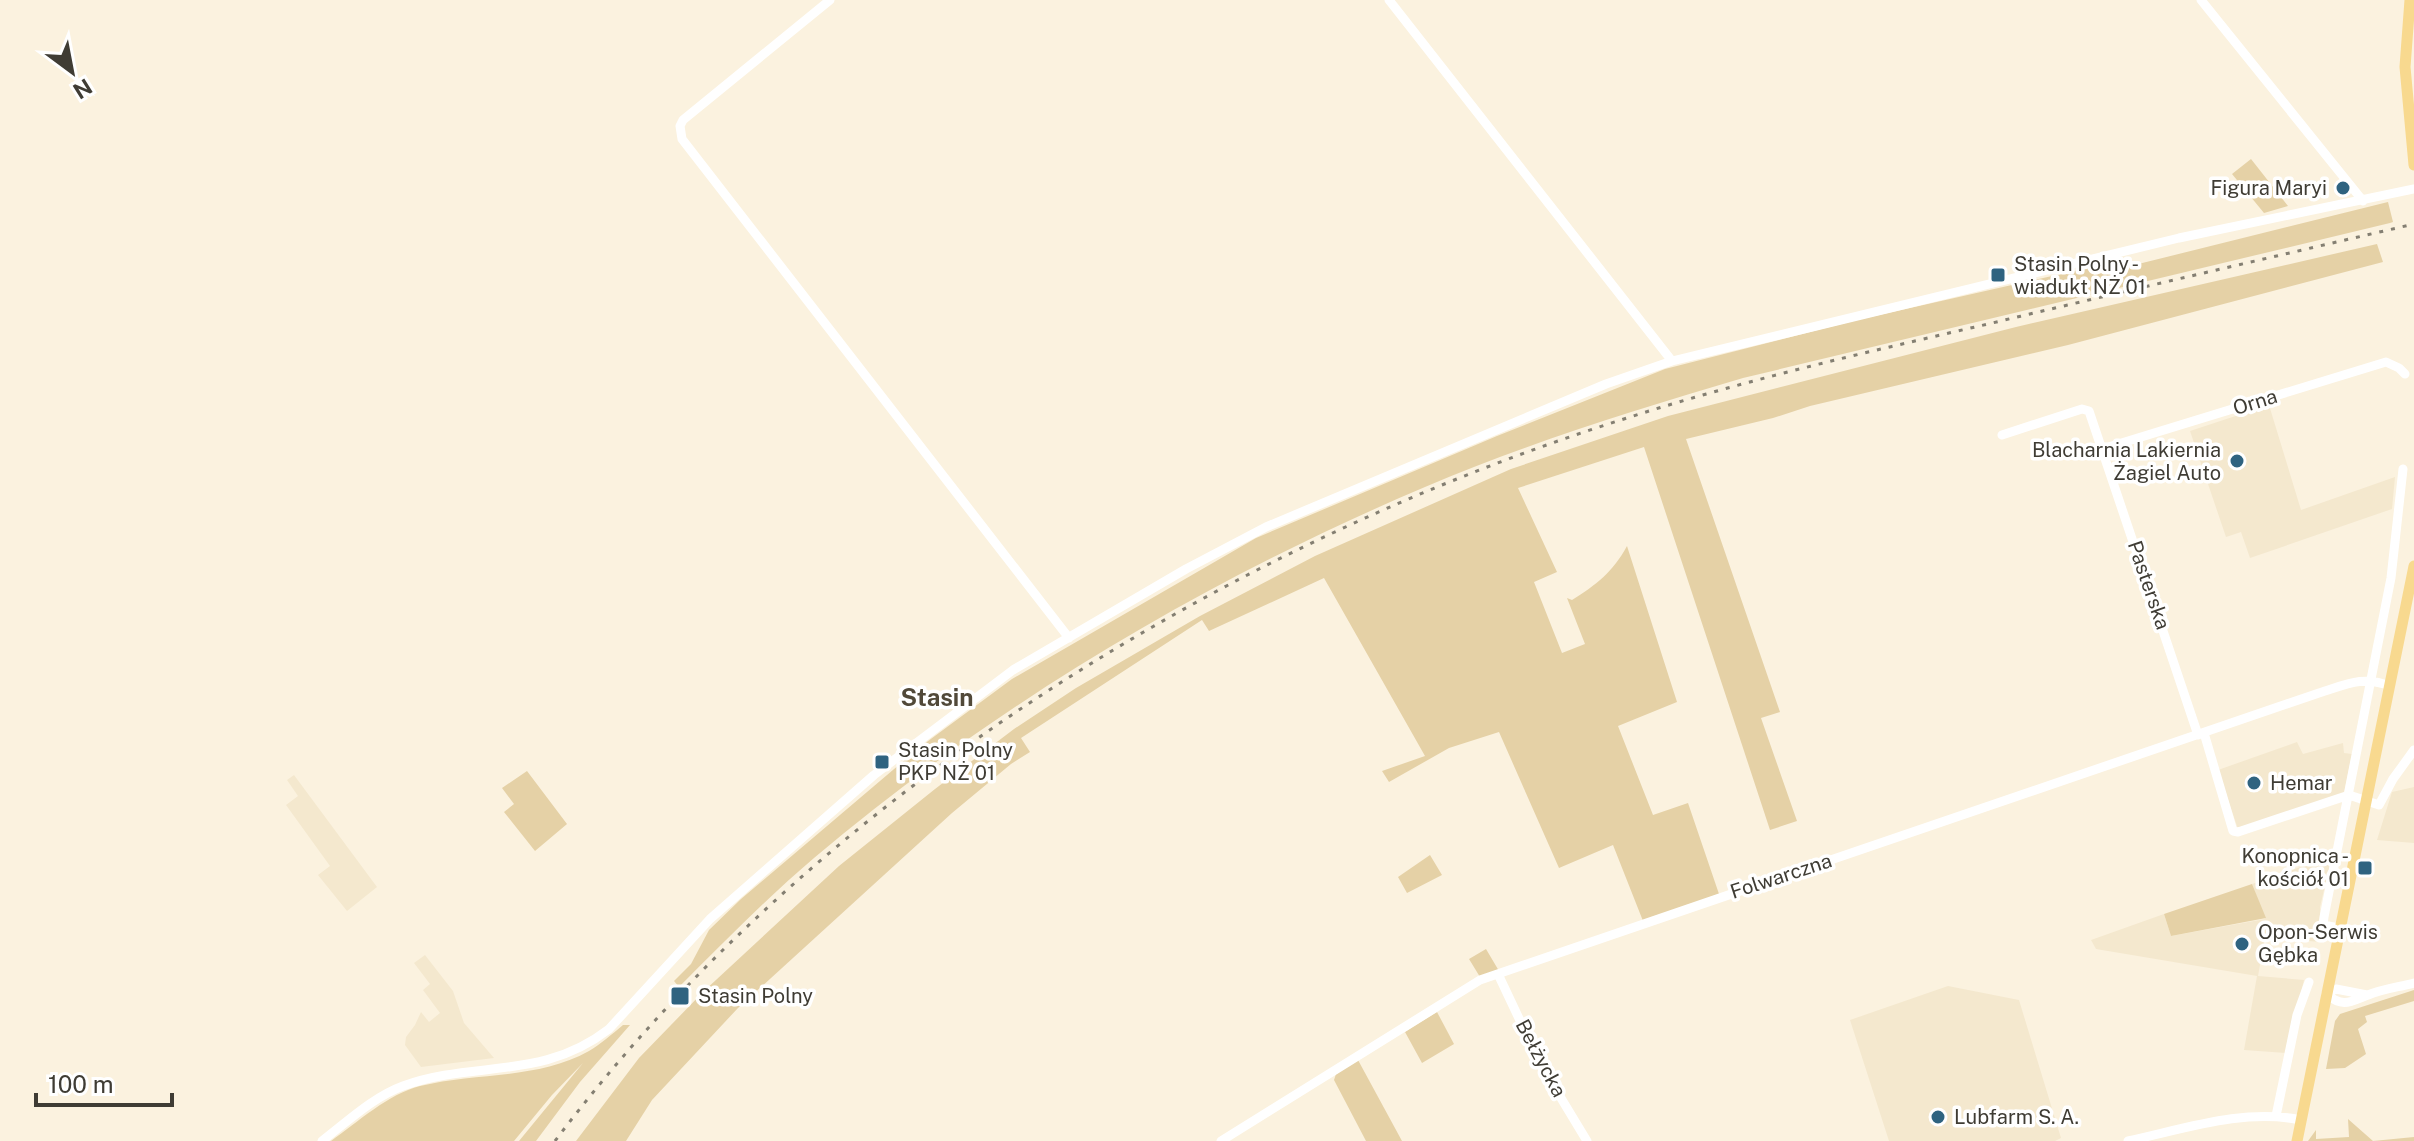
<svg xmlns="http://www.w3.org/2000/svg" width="2414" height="1141" viewBox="0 0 2414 1141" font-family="'Public Sans',sans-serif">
  <rect width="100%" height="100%" fill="#fbf2df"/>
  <path fill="#f4e8ce" d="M2269 405 2301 510 2395 477 2392 509 2250 558 2241 532 2226 537 2190 431Z
    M2297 742 2303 754 2343 743 2344 753 2352 754 2344 793 2238 829 2218 770Z
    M294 775 377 887 347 911 318 875 330 866 286 805 298 796 287 780Z
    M2414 787V843L2377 840 2392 792Z
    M2332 856 2320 907 2321 942 2265 937 2258 976 2304 980 2286 1053 2244 1050 2257 976 2096 949 2091 940 2164 914 2171 936 2265 919 2252 884Z
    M425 955 453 991 464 1023 494 1058 421 1067 405 1045 406 1037 415 1025 421 1012 429 1022 440 1013 423 990 430 984 414 963Z
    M1948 986 2019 1000 2061 1138 2055 1141H1889L1850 1020Z"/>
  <path fill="#e5d1a6" d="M2251 159 2288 206 2264 213 2232 174Z
    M2388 202 2393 222 2390 223 1743 378C1635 410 1528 443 1425 487 1206 580 996 704 814 858 767 898 723 943 679 987L674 981 691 964 709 930 741 899 920 747 1012 679 1256 538 1497 436 1665 369 1857 320 2092 267 2094 275Z
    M2377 244 2383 262 2068 345 1810 406 1773 418 1686 439 1780 712 1761 718 1797 821 1770 830 1644 447 1518 488 1557 572 1534 582 1562 653 1585 644 1567 598 1572 600C1596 585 1613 572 1627 546L1677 702 1618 726 1653 815 1688 803 1719 894 1643 921 1613 845 1559 868 1499 732 1449 748 1389 782 1382 771 1425 756 1324 578 1209 631 1202 620 1021 738 1030 752 1011 764 952 813 738 1008 652 1100 626 1141H576L639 1058 703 992 839 866 935 789 1014 729 1076 688 1200 616 1315 556 1511 469 1668 416 2016 327Z
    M527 771 567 824 535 851 504 812 514 804 502 788Z
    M1430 855 1442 875 1407 893 1398 877Z
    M2252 884 2266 918 2171 936 2164 914Z
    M1486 949 1499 971 1480 977 1469 959Z
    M2414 990V1001L2365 1016 2367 1022 2358 1029 2366 1054 2345 1068 2326 1069 2335 1021 2340 1014Z
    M1437 1012 1454 1044 1422 1063 1405 1032Z
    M623 1025H630L580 1082 536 1141H519L583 1063 552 1095 514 1141H331C358 1122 388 1094 420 1086 476 1072 537 1080 589 1051 601 1044 612 1034 623 1025Z
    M1358 1060 1402 1141H1366L1334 1080 1336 1074Z
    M2348 1119 2373 1141 2414 1137V1141H2308L2316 1130V1139L2349 1137Z"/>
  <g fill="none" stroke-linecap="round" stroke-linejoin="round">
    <path stroke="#fff" stroke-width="9" d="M830 0 683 120 680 126 682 139 1069 638
      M1389 0 1672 361
      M2201 0 2363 201
      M2002 435 2082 409 2089 411 2198 735
      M2102 449 2386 362 2399 368 2405 374
      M2204 733 2233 831 2238 832 2349 795 2379 805 2393 779 2414 750
      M2339 928 2323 925 2324 917 2391 578 2403 469
      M1498 974 1541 1065 1587 1141
      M2367 995 2336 989 2326 994C2343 1008 2350 1002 2368 995 2382 989 2399 987 2414 983
      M2276 1116 2297 1015 2309 982
      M322 1141C347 1122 373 1097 403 1086 475 1060 542 1081 609 1029L710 919 874 775 1013 670 1186 569 1266 527 1606 384 1672 361 2179 238 2414 189
      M1221 1141 1480 980 2319 693C2345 685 2363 675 2390 686
      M2128 1141C2184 1129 2244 1108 2301 1120"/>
    <path stroke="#f8d98f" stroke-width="11" d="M2410 0 2405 67 2414 165
      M2297 1141 2414 566"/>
    <path stroke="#847f72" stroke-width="3" stroke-dasharray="4 8" stroke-linecap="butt" d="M555 1141C812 799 1221 546 1627 418 1745 380 1867 352 1988 324 2130 290 2272 257 2414 224"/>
  </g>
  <g fill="#2f6380" stroke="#fff" stroke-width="3">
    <circle cx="2343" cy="188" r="8"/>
    <rect x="1990" y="267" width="16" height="16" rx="4"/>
    <circle cx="2237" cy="461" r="8"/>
    <rect x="874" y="754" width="16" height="16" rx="4"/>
    <circle cx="2254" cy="783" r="8"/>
    <rect x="2357" y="860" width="16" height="16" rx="4"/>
    <circle cx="2242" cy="944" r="8"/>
    <rect x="670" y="986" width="20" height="20" rx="4"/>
    <circle cx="1938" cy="1117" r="8"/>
  </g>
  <g text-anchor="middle" stroke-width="7" stroke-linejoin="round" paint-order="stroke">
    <g font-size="20" fill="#3f3c34" stroke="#fff" text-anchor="start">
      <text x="2327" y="195" text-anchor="end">Figura Maryi</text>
      <text x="2014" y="271">Stasin Polny -<tspan x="2014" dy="23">wiadukt NŻ 01</tspan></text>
      <text x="2221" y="457" text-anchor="end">Blacharnia Lakiernia<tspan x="2221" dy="23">Żagiel Auto</tspan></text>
      <text x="898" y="757">Stasin Polny<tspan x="898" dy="23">PKP NŻ 01</tspan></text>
      <text x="2270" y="790">Hemar</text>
      <text x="2349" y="863" text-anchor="end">Konopnica -<tspan x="2349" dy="23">kościół 01</tspan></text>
      <text x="2258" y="939">Opon-Serwis<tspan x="2258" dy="23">Gębka</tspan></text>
      <text x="698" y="1003">Stasin Polny</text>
      <text x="1954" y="1124">Lubfarm S. A.</text>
    </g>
    <g font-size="20" fill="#3f3c34" stroke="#fff">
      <text transform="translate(2255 402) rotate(-17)" y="7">Orna</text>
      <text transform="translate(2149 585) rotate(71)" y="7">Pasterska</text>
      <text transform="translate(1781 876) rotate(-18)" y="7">Folwarczna</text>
      <text transform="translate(1541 1058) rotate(62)" y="7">Bełżycka</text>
    </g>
    <g font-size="24" font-weight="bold" fill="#514939" stroke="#fff">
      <text x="937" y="706">Stasin</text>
    </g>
  </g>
  <g transform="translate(72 72) rotate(148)" stroke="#ffffff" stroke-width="6" paint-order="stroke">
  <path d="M0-6L14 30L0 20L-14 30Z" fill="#3f3c34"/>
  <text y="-12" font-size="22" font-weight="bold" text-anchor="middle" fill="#3f3c34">N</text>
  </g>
  <path d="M36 1093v12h136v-12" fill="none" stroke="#3f3c34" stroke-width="4"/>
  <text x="48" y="1093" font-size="24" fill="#3f3c34" stroke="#ffffff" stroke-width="6" paint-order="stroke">100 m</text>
</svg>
